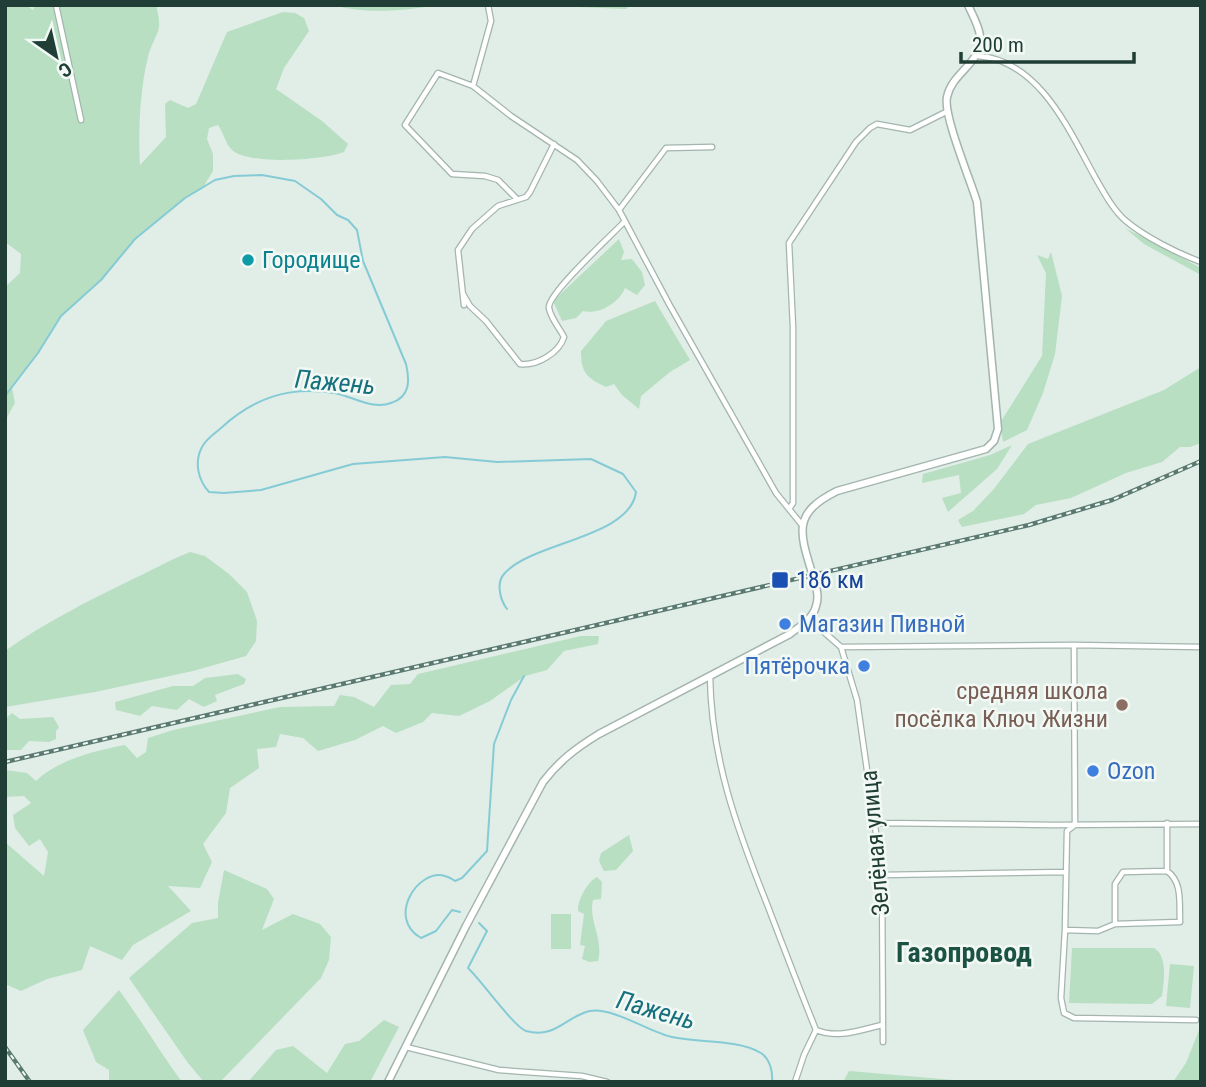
<svg xmlns="http://www.w3.org/2000/svg" width="1206" height="1087" viewBox="0 0 1206 1087" font-family="'Roboto Condensed',sans-serif">
  <rect width="100%" height="100%" fill="#e1ede7"/>
  <path fill="#b8dfc2" d="M5 5H26L33 10 35 5H156C164 35 155 31 148 57 140 88 138 133 140 165L166 137 165 104 170 100 188 108 196 104 227 32 283 12 295 13 304 18 309 31 284 68 276 89 322 121 348 144 344 152C325 160 246 166 231 149 226 144 223 132 218 125L209 128 207 139 213 154V171L202 189 185 198 135 239 101 280 61 316 38 353 12 388 15 403 5 421V287L20 273 21 254 5 242Z
    M334 5H441C407 10 367 15 334 5Z
    M527 5H630L626 9Z
    M1125 228 1201 268V275L1144 244Z
    M619 239 624 252 621 260 632 259 642 272 645 285 637 295 625 288C619 303 599 315 583 311L576 318 562 321 553 301Z
    M1051 252 1062 296 1055 354 1043 393 1027 430 1003 442 1000 423 1042 356 1046 273 1037 255 1048 259Z
    M655 301 690 360 670 372 641 396 639 409 622 395 614 384 606 387C587 378 581 373 581 351L606 321Z
    M1201 367V443L1190 447H1180L1162 462 1126 473 1071 498 1036 505 1024 514 962 527 958 520 973 511 993 490 1028 444 1164 390Z
    M1012 445 997 469 948 512 942 498 961 493 959 475 922 483 923 474 990 455Z
    M190 552 205 556 229 574 247 592 257 621 256 641 246 656 193 671 95 692 5 707V651C44 623 88 601 131 580 151 571 169 560 190 552Z
    M581 636H599L598 644 564 651 547 670 525 676 490 701 459 716 432 713 423 722 396 733 383 726 355 740 318 751 303 738 280 734 276 747 257 749 259 768 230 788 226 813 203 844 212 862 200 888 168 886 191 911 133 945 122 960 90 946 82 970 47 979 21 991 5 984V842L44 876 48 852 40 839 29 846 15 828 13 815 31 803 24 796 5 797V770L27 773 36 781C59 759 95 751 125 745L137 758 146 752 148 738 173 730 280 707 334 706 340 695 354 697 374 707 391 685 410 684 418 674Z
    M238 674 246 679 244 684 215 695 217 701 204 707 189 699 177 710 152 706 140 716 116 710 115 702 173 686H193L205 678Z
    M12 713 20 719 53 717 59 727 56 731V739L49 742 29 741 21 750H5V719Z
    M629 835 633 851 616 870 604 871 599 861 601 853Z
    M224 870 267 889 274 899 262 930 293 914 320 924 331 937 329 960 321 978 220 1082H204L188 1063 129 978 192 923 218 918V903Z
    M597 877 602 882 601 899 593 900C588 921 604 939 598 961L589 962 582 959 585 946 580 945 584 914 578 911C577 901 588 881 597 877Z
    M551 914H571V949H551Z
    M1072 948H1154C1168 956 1164 981 1162 996L1152 1004 1069 1003Z
    M1170 964 1194 966 1190 1008 1166 1006Z
    M119 990C141 1020 160 1052 182 1082H109V1070L96 1062 83 1030Z
    M384 1020 399 1027 370 1082H248L276 1050 293 1046 327 1073 345 1044 359 1041Z
    M1201 1025V1082H1173L1186 1063Z
    M849 1071 977 1082H843Z"/>
  <g fill="none" stroke-linecap="round" stroke-linejoin="round">
    <path stroke="#85cbd5" stroke-width="2" d="M5 396 38 353 61 316 101 280 135 239 185 198 215 180 234 176 262 175 295 181 321 199 337 215 348 220 357 230 363 261 406 364C410 381 410 397 391 403 372 410 352 396 334 393 288 386 254 398 221 428 214 434 206 439 202 447 194 462 198 480 209 492L224 493 261 490 353 464 445 457 497 462 591 459 623 474 636 492C630 538 531 542 504 574 496 583 500 600 507 609
      M460 912 452 910 436 931 421 938C386 918 418 868 445 876 449 877 452 879 455 881L462 878 487 851 494 744 511 700 524 676
      M479 923 487 931 468 968C481 980 514 1027 526 1031 556 1039 566 1016 590 1011 613 1007 649 1032 672 1037 698 1043 738 1039 761 1053 770 1059 773 1072 772 1082"/>
    <g stroke="#a3b5ae" stroke-width="7">
      <path id="minor" d="M56 5 81 120
        M978 56C1039 60 1069 130 1095 177 1103 191 1113 210 1126 221 1145 237 1177 253 1201 262
        M473 86 491 21 488 5
        M517 199 498 180 485 176 452 174 405 125 438 73 473 86 511 116 577 160 597 181 619 210 669 304 776 493 802 525
        M619 210 666 148 712 147
        M463 294 470 306 486 321 520 364C537 366 559 353 564 337 560 329 550 317 549 308 546 295 612 235 624 222
        M464 305 458 250 472 229 498 206 526 197 530 192 554 144
        M789 509 793 503V327L789 243 856 142 870 128 877 124 910 130 946 112
        M809 619 841 647 1074 645 1201 647
        M1074 645 1075 825 1067 831 1065 930 1098 931 1115 924 1180 922C1179 904 1183 882 1167 871V823
        M841 647 857 700 882 875 883 1042
        M710 676C711 758 737 829 767 904 783 946 799 988 816 1030 838 1039 860 1030 882 1025
        M875 823 1053 825 1201 824
        M882 875 1066 872
        M1115 924V884L1123 872 1167 871
        M1065 930 1061 998 1064 1013 1074 1018 1196 1020
        M406 1047 499 1070 582 1076 607 1082
        M795 1082 804 1055 816 1030"/>
    </g>
    <g stroke="#a3b5ae" stroke-width="9">
      <path id="tertiary" d="M388 1082 466 926 543 782C559 761 576 748 599 734L790 634C800 626 813 619 816 606 820 595 815 584 812 573 799 531 793 513 837 491L986 449 994 441 998 429 977 202C970 179 943 115 947 97 952 72 983 63 980 36 979 26 972 14 968 5"/>
    </g>
    <use href="#minor" stroke="#fff" stroke-width="4.5"/>
    <use href="#tertiary" stroke="#fff" stroke-width="6"/>
    <g stroke="#5a7a71" stroke-width="4.5">
      <path id="rail" d="M5 762 1029 525 1112 500 1201 461
        M5 1047 30 1082"/>
    </g>
    <use href="#rail" stroke="#f2f9f5" stroke-width="2" stroke-dasharray="5" stroke-linecap="butt"/>
  </g>
  <circle fill="#0f9aa8" stroke="#f2f9f5" stroke-width="2.5" cx="248" cy="260" r="7"/>
  <rect fill="#1a4fb4" stroke="#f2f9f5" stroke-width="2.5" x="771" y="571" width="18" height="18" rx="3.5"/>
  <g fill="#3f7fe0" stroke="#f2f9f5" stroke-width="2.5">
    <circle cx="785" cy="624" r="7"/>
    <circle cx="864" cy="666" r="7"/>
    <circle cx="1093" cy="771" r="7"/>
  </g>
  <circle fill="#8d6e63" stroke="#f2f9f5" stroke-width="2.5" cx="1122" cy="705" r="7"/>
  <g text-anchor="middle" stroke-width="5" stroke-linejoin="round" paint-order="stroke">
    <g font-size="24" fill="#0d838f" stroke="#f2f9f5" text-anchor="start">
      <text x="262" y="268">Городище</text>
    </g>
    <g font-size="24" fill="#164399" stroke="#f2f9f5" text-anchor="start">
      <text x="796" y="588">186 км</text>
    </g>
    <g font-size="24" fill="#366cbe" stroke="#f2f9f5" text-anchor="start">
      <text x="799" y="632">Магазин Пивной</text>
      <text x="850" y="674" text-anchor="end">Пятёрочка</text>
      <text x="1107" y="779">Ozon</text>
    </g>
    <g font-size="24" fill="#785e54" stroke="#f2f9f5" text-anchor="end">
      <text x="1108" y="699">средняя школа<tspan x="1108" dy="28">посёлка Ключ Жизни</tspan></text>
    </g>
    <g font-size="24" fill="#203e35" stroke="#f2f9f5">
      <text transform="translate(875 843) rotate(-95)" y="8">Зелёная улица</text>
    </g>
    <g font-size="26" font-style="italic" fill="#16707e" stroke="#f2f9f5">
      <text transform="translate(335 382) rotate(5)" y="9">Пажень</text>
      <text transform="translate(656 1010) rotate(16)" y="9">Пажень</text>
    </g>
    <g font-size="28" font-weight="bold" fill="#1b5243" stroke="#f2f9f5">
      <text x="964" y="962">Газопровод</text>
    </g>
  </g>
  <rect width="1206" height="1087" fill="none" stroke="#203e35" stroke-width="14"/>
  <g transform="translate(56 56) rotate(146)" stroke="#f2f9f5" stroke-width="5" paint-order="stroke">
  <path d="M0-5L12 26L0 18L-12 26Z" fill="#203e35"/>
  <text y="-10" font-size="19" font-weight="bold" text-anchor="middle" fill="#203e35">С</text>
  </g>
  <path d="M961 52v10h173v-10" fill="none" stroke="#203e35" stroke-width="3.5"/>
  <text x="972" y="52" font-size="21" fill="#203e35" stroke="#f2f9f5" stroke-width="5" paint-order="stroke">200 m</text>
</svg>
